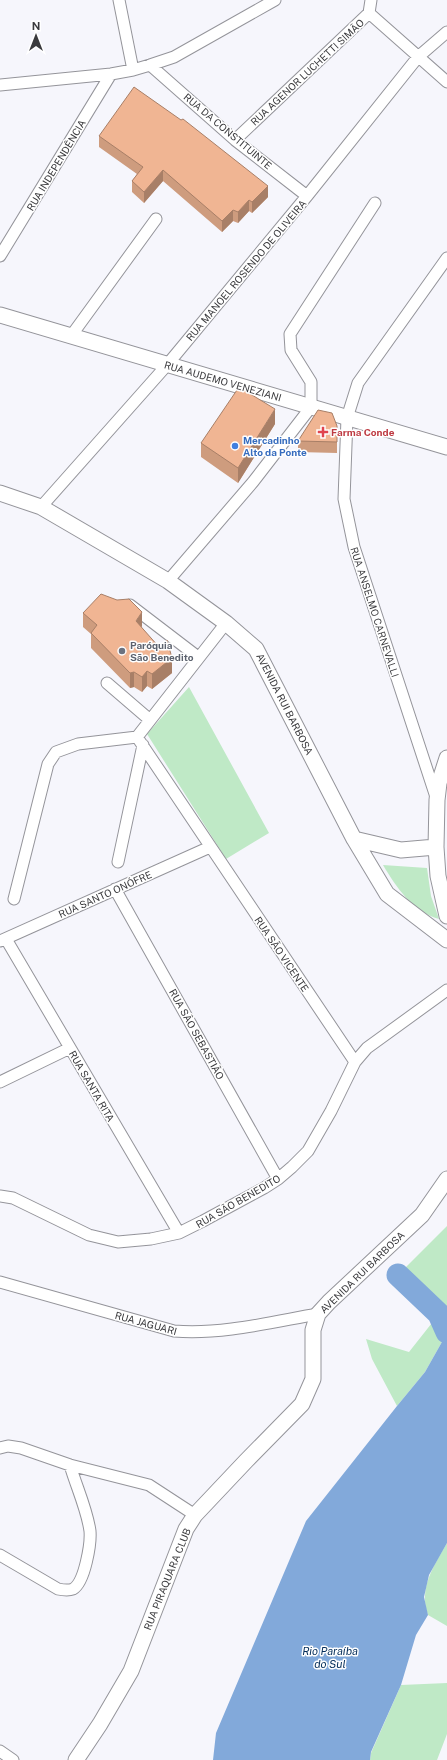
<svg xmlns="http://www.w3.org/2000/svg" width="447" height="1760" viewBox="0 0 447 1760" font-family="'Public Sans',sans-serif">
  <rect width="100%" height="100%" fill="#f6f6fc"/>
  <path fill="#bfe9c6" d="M189 687 269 833 226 859 147 734Z
    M383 865 427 868 431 896 439 919C413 912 396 887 383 865Z
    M447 1226V1333L425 1372 397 1406 372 1359 366 1339 409 1352 439 1314 398 1275Z
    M447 1543V1626L428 1615C418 1588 434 1566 447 1543Z
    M447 1683V1734L437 1760H370L371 1753 401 1685Z"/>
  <path fill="#82a9da" d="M447 1333V1543L429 1575 424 1597 428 1615 416 1635 401 1685 371 1752 370 1760H213L216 1733 306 1521 397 1406 425 1372Z"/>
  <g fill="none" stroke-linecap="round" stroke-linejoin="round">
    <path stroke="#82a9da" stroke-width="23" d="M398 1275 439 1314 447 1332"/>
    <g stroke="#94949a" stroke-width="13">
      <path id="minor" d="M119 0 133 70
        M369 13 447 82
        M150 65 235 140 307 196
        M0 85 111 74 133 70 150 65 174 57 275 0
        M235 140 369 13 371 0
        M0 256 111 74
        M71 336 156 219
        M41 507 167 365 307 196 418 57 447 32
        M168 581 253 482 311 407V382L291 350 290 334 375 203
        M130 605 198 657
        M226 623 137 737 355 1062
        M107 683 150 720
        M436 797 354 547 344 499 347 418 358 383 447 258
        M118 862 143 745
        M115 889 278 1179
        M14 899 48 764 56 752 78 744 137 737
        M6 939 179 1233
        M0 941 210 847
        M0 1082 70 1048
        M0 1196 13 1198 89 1235 118 1242 151 1239 179 1233 203 1221 264 1188 278 1179 292 1167 308 1151 331 1111 355 1062 367 1048 447 990
        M0 1282 174 1331C221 1335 272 1322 318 1314
        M0 1448 8 1446 21 1448 70 1465 149 1485 195 1515
        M0 1555 58 1589C63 1590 68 1591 73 1589 85 1582 91 1543 90 1531 87 1509 76 1486 70 1465
        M0 1751 13 1760"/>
    </g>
    <g stroke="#94949a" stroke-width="17">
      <path id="secondary" d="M0 315 447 447
        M0 493 41 507 168 581 226 623 256 649 354 839 387 894 447 940
        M447 758 439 783 437 800 436 847 438 876 447 916
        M354 839 401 850 436 847
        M76 1760 100 1724 131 1671 186 1529 195 1515 246 1461 302 1404 313 1379V1330L318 1314 329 1302 422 1215 447 1179"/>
    </g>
    <use href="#minor" stroke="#fff" stroke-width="11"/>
    <use href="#secondary" stroke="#fff" stroke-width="15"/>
  </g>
  <path fill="#ce9c7e" d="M99 136 268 197 252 213 249 211 238 223 233 221 222 232 163 181 144 203 132 192V181L137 174 99 147Z
    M275 424 238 483 201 457V443Z
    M337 426V453L298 452V441Z
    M83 613 142 626 141 627 172 673 152 689 147 686 142 692 134 687 130 688 91 648V634L83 627Z"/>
  <path fill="#a87f67" d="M163 170V181L144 203V192Z
    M268 186V197L252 213V202Z
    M249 200V211L238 223V212Z
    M233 210V221L222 232V221Z
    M275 409V424L238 483V468Z
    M142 612V626L136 636V621Z
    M172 658V673L152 689V674Z
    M147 671V686L142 692V677Z
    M134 672V687L130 688V673Z"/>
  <path fill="#f0b593" stroke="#a87f67" d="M134 87 181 120 183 119 268 186 252 202 249 200 238 212 233 210 222 221 163 170 144 192 132 181 143 167 99 136Z
    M239 387 275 409 238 468 201 443Z
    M318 410 332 413 337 426V442L298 441Z
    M101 594 117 600 129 599 142 612 136 621 159 647 167 640 172 658 152 674 147 671 142 677 134 672 130 673 91 633 97 625 83 613Z"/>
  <path fill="#e0444e" stroke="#fff" stroke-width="1.5" d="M321 426h4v4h4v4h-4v4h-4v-4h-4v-4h4z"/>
  <circle fill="#3f7fe0" stroke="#fff" stroke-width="1.5" cx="235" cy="446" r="4"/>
  <circle fill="#6b7280" stroke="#fff" stroke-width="1.5" cx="122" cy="651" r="4"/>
  <g text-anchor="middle" stroke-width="3" stroke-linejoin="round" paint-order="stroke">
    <g font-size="10" fill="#3a3a3d" stroke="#fff">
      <text transform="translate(307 72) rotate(-43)" y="4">RUA AGENOR LUCHETTI SIMÃO</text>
      <text transform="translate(228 131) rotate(40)" y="4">RUA DA CONSTITUINTE</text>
      <text transform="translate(56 165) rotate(-59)" y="4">RUA INDEPENDÊNCIA</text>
      <text transform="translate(246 270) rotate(-50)" y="4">RUA MANOEL ROSENDO DE OLIVEIRA</text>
      <text transform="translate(223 381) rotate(16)" y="4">RUA AUDEMO VENEZIANI</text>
      <text transform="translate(375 612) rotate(72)" y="4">RUA ANSELMO CARNEVALLI</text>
      <text transform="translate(285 704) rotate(63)" y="4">AVENIDA RUI BARBOSA</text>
      <text transform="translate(105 894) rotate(-24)" y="4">RUA SANTO ONÓFRE</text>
      <text transform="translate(282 954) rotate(56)" y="4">RUA SÃO VICENTE</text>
      <text transform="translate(197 1034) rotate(61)" y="4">RUA SÃO SEBASTIÃO</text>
      <text transform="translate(92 1086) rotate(60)" y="4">RUA SANTA RITA</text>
      <text transform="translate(238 1201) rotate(-30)" y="4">RUA SÃO BENEDITO</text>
      <text transform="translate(362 1272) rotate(-44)" y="4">AVENIDA RUI BARBOSA</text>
      <text transform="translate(146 1323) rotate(15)" y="4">RUA JAGUARI</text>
      <text transform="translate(167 1579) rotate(-68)" y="4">RUA PIRAQUARA CLUB</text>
    </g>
    <g font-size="10" font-weight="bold" fill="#be3a42" stroke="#fff" text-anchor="start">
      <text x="331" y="436">Farma Conde</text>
    </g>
    <g font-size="10" font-weight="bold" fill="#366cbe" stroke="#fff" text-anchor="start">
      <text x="243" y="444">Mercadinho<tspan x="243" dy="12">Alto da Ponte</tspan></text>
    </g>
    <g font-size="10" font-weight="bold" fill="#5b616d" stroke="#fff" text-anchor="start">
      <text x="130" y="649">Paróquia<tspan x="130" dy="12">São Benedito</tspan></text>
    </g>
    <g font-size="11" font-style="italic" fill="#032d5a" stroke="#fff">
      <text x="330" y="1655">Rio Paraíba<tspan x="330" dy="13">do Sul</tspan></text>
    </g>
  </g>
  <g transform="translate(36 36)" stroke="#ffffff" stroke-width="3" paint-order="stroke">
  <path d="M0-3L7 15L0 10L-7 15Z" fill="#3a3a3d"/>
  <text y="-6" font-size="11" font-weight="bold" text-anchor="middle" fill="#3a3a3d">N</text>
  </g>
</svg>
